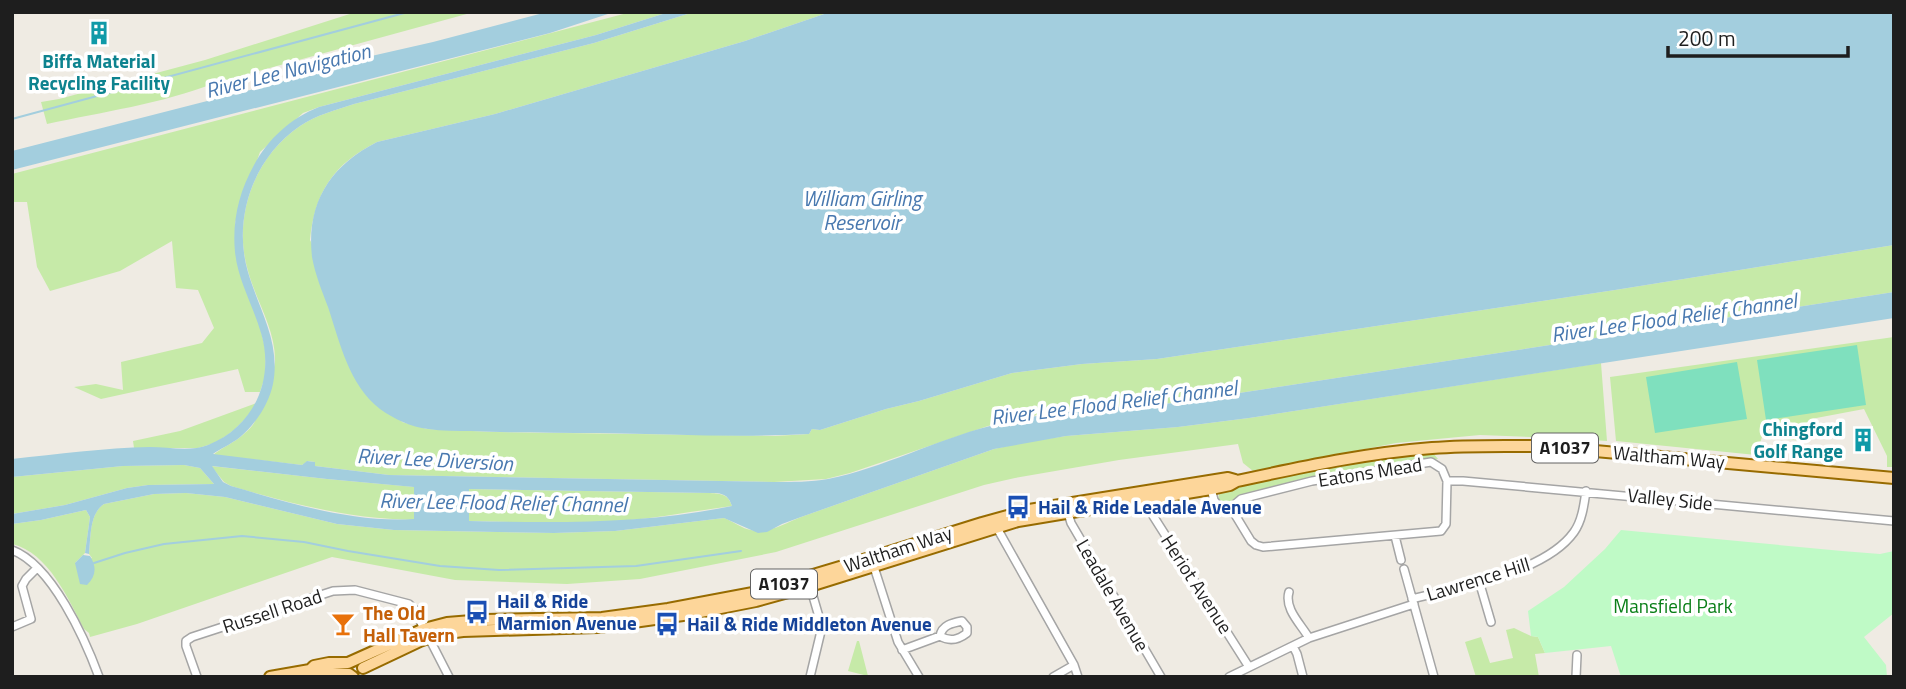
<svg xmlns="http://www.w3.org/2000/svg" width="1906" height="689" viewBox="0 0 1906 689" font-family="'Titillium Web',sans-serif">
  <rect width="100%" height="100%" fill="#efebe3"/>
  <path fill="#c6eaa8" d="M356 12H474L215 83C161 104 102 112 47 124L41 102 59 99 205 60Z
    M631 12H669L596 35 319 107 303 113 260 152 235 223 266 352 265 377 260 392H245L238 369 101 399 74 387 96 384 123 390 121 362 202 343 214 328 198 290 176 288 172 241 120 271 50 291 37 267 27 202H12V174Z
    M694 12H830L745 41 495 114 377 142C334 164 315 191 310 240L402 422 427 429 495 432 775 436 809 434 812 429 820 430 886 409 919 401 1012 373 1082 364 1157 359 1615 290 1894 245V292L1174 403 1070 410 1031 416 988 426 850 473 826 479 774 482 389 475 315 466V462L308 461 302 465 213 455C220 449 231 444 239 438 244 434 251 428 254 423 259 412 274 373 275 362 276 330 256 301 248 271 232 218 254 157 300 126 316 115 336 110 354 104L594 43Z
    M1894 337V467H1887V456L1864 409 1811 419 1804 441 1762 437 1756 455 1616 441 1610 377Z
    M1601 363 1607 441 1560 438 1480 435 1448 438 1396 443 1253 471 1243 463 1238 444 1119 460 1015 478 984 485 776 552 640 579 567 584 455 580 332 557 137 624 90 637 89 633 84 629C68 599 49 553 12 544V524L41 520 86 510 90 517 85 553 75 563 92 558 89 554C91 537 89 514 104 504L154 494 186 493 225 497 337 524 394 530 554 533 615 531 724 518C732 521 743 529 751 530 769 534 785 523 801 517L994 449 1026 442 1066 436 1178 427 1249 418Z
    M257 403C242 425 225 442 198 448H134L133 441 180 431Z
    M1433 453 1438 459 1336 473 1243 495 1232 503 1218 500 1219 494 1222 490 1334 464Z
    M184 465 200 468 214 484 148 485 127 488 65 505 12 514V477L123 466Z
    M211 466 327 479 415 487 414 520C351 519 292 504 231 486L224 482Z
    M469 489 710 493C722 494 728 494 732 506 693 511 654 519 615 521 566 524 518 522 469 521Z
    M1514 628 1531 636 1538 637 1545 653 1535 654 1539 677H1476L1465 642 1481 637 1490 663 1513 658 1506 630Z
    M857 641H859L868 676 848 671Z"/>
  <path fill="#bffac6" d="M1621 530 1842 551 1880 554 1894 551V613L1864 637 1886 665 1887 677H1621L1611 646 1545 653 1538 637 1531 636 1528 611 1564 587 1605 549Z"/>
  <path fill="#7fe0be" d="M1857 345 1866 405 1766 420 1757 360Z
    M1737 362 1747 419 1655 433 1646 377Z"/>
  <path fill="#a3cede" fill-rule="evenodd" d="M547 12H614L550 33 12 170V151L277 83 345 62 433 42Z
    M669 12H694L594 43 354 104C336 110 316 115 300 126 254 157 232 218 248 272 259 310 281 342 273 384 269 404 255 425 239 438 231 444 220 449 213 454L302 465 307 461 315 462V466L389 475 774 482C792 482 811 482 828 479 883 468 935 440 990 426 1050 410 1112 408 1174 403L1894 292V318L1249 418 1178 427 1066 436 994 449 801 517 782 524 767 532 758 533 724 518 615 531 554 533 394 530 337 524 225 497 186 493 154 494 104 504C89 514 91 538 89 554L85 553 90 517 86 510 41 520 12 524V514L65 505 127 488 148 485 214 484 200 468 184 465 123 466 12 477V459C58 454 104 448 150 447 168 447 191 452 208 445 254 427 275 379 261 333 253 305 238 281 235 252 232 221 239 192 254 165 268 139 291 118 319 107L596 35ZM212 466 327 479 414 487V519C353 523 290 503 231 486L223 482ZM469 489 710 493C722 493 728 494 732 506 646 524 558 523 469 521Z
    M830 12H1894V245L1615 290 1157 359 1082 364 1012 373 919 401 886 409 820 430 812 429 809 434C739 438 668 434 598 433 555 433 513 433 471 431 457 431 442 431 428 429 411 427 394 419 380 409 349 385 340 343 328 307 322 291 315 274 312 257 306 203 330 166 377 142L495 114 745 41Z
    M83 555 90 556C97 567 96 576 87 585L80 584 75 563Z"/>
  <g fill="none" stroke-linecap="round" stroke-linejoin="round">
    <path stroke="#a3cede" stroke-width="2" d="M12 119 408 12
      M94 563 125 553 164 544 242 536 304 542 348 551 440 566 499 570 636 566 741 551"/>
    <g stroke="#a5a5a5" stroke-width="10">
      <path id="minor" d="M1431 462 1442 469 1447 481 1446 524 1441 531 1263 547 1256 545 1251 541 1234 513V505L1241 499 1312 481Z
        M1447 481H1463L1894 521
        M1211 489 1214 500 1219 507 1234 509
        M1147 500 1150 511 1249 667
        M1068 513 1071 523 1161 677
        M997 528 1074 665 1078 677
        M1395 536 1401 560
        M12 550C52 565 85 639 99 677
        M874 567 898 642 919 677
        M1404 569 1434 677
        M1479 581 1491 622
        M810 586 822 627 810 677
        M1289 592C1284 609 1301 624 1309 638
        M1412 599C1459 587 1545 573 1574 532 1582 521 1584 505 1586 491
        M12 627 31 619 22 586 26 579 37 568
        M429 638 449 677
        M1293 646 1297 654 1303 677
        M902 650 940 636C942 625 952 623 962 621L967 627V633C958 640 950 642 940 636
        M197 677 186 646V641L192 637 333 591 355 590 409 604 415 610 424 629
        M1053 677 1074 665
        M1229 677 1309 638 1414 604
        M1576 677 1577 655"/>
    </g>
    <g stroke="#976b00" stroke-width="14">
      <path id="primary" d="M363 668 420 641 440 634 463 631 598 627 690 614 756 601 810 586 1018 521 1211 489 1230 485 1237 481C1302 467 1366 453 1432 448 1468 445 1504 446 1540 446L1894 478
        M310 670 316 672 349 674 353 677
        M270 677 310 670 314 666 329 663H348L424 629 447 623 484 620 602 618 668 609 753 593 870 558 982 523 1029 510 1228 478 1235 480"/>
    </g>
    <use href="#minor" stroke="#fff" stroke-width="7"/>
    <use href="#primary" stroke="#fdd69a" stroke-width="10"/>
  </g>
  <defs>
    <g id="building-bare" transform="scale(1.89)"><path d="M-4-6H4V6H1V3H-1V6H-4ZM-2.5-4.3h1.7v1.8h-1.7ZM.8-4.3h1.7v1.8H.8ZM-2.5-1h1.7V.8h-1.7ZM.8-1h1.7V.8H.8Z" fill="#0f9aa8" stroke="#fff" stroke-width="2.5" paint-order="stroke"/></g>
    <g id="bus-bare" transform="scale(1.89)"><path d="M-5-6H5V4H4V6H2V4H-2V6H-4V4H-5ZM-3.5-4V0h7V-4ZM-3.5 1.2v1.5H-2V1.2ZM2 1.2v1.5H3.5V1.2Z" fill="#1a4fb4" stroke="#fff" stroke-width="2.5" paint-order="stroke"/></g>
    <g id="bar-bare" transform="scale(1.89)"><path d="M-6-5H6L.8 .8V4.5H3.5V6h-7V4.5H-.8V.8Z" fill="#e8710a" stroke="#fff" stroke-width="2.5" paint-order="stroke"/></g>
  </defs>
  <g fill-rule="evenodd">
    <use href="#building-bare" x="99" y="33"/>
    <use href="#building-bare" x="1863" y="440"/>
    <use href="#bus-bare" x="1018" y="507"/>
    <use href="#bus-bare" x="477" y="612"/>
    <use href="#bar-bare" x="343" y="624"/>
    <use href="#bus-bare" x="667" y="624"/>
  </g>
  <g text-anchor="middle" stroke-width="7" stroke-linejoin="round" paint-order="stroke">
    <g fill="#fff" stroke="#626262" stroke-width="2">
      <rect x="1532" y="433.5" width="66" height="29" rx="5"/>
      <rect x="751" y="569.5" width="66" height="29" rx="5"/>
    </g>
    <g font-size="18" font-weight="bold" fill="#1e1e1e">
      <text x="1565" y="454">A1037</text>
      <text x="784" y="590">A1037</text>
    </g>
    <g font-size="19" font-weight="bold" fill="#0d838f" stroke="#fff">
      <text x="99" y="68">Biffa Material<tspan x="99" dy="22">Recycling Facility</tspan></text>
      <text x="1843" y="436" text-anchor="end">Chingford<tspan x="1843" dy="22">Golf Range</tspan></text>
    </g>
    <g font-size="19" fill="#1e1e1e" stroke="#fff">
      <text transform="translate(1669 457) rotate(5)" y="7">Waltham Way</text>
      <text transform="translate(1370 472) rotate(-9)" y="7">Eatons Mead</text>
      <text transform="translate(1670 499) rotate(6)" y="7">Valley Side</text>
      <text transform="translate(898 549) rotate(-18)" y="7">Waltham Way</text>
      <text transform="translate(1478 579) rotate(-17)" y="7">Lawrence Hill</text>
      <text transform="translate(1197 584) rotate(57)" y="7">Heriot Avenue</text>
      <text transform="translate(1113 595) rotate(60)" y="7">Leadale Avenue</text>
      <text transform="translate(272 611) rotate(-18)" y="7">Russell Road</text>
    </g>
    <g font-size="19" font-weight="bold" fill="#164399" stroke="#fff" text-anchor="start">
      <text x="1038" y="514">Hail &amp; Ride Leadale Avenue</text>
      <text x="497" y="608">Hail &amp; Ride<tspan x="497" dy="22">Marmion Avenue</tspan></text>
      <text x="687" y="631">Hail &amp; Ride Middleton Avenue</text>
    </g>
    <g font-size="19" fill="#097e17" stroke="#fff">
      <text x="1673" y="613">Mansfield Park</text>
    </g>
    <g font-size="19" font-weight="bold" fill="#c56008" stroke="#fff" text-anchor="start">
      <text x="363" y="620">The Old<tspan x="363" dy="22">Hall Tavern</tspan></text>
    </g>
    <g font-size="21" font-style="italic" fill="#4878af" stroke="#fff">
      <text transform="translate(288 71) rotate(-14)" y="7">River Lee Navigation</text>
      <text x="862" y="206">William Girling<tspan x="862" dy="24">Reservoir</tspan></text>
      <text transform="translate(1674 318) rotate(-8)" y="7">River Lee Flood Relief Channel</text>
      <text transform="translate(1114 403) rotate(-7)" y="7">River Lee Flood Relief Channel</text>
      <text transform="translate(435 460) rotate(3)" y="7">River Lee Diversion</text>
      <text transform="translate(503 503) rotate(1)" y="7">River Lee Flood Relief Channel</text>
    </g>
  </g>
  <rect width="1906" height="689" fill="none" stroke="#1e1e1e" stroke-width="28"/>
  <path d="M1668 46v10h180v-10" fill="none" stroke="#1e1e1e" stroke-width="3.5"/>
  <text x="1678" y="46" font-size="21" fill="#1e1e1e" stroke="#ffffff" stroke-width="5" paint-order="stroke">200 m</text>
</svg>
